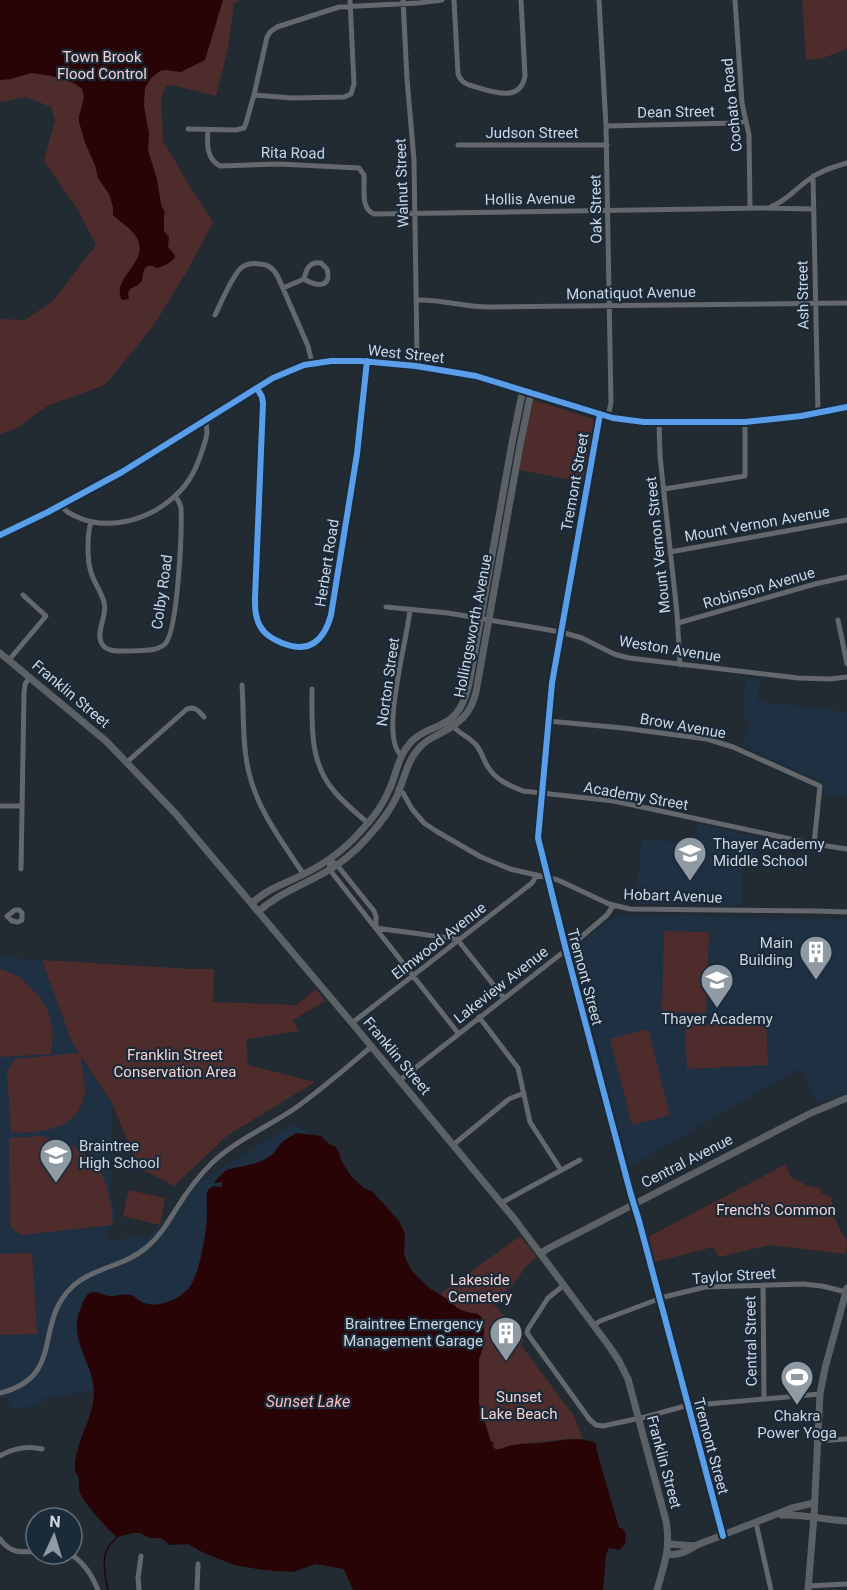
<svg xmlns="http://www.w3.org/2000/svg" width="847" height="1590" viewBox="0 0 847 1590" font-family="Roboto,sans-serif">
  <rect width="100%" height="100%" fill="#222a32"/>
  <path fill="#1e3042" d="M747 678 760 679 758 701 847 712V796L823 794 824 783 741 745 751 723 744 719 743 700Z
    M698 824 761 838 756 861 743 858 742 905 635 904 642 839 663 840 693 847Z
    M621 914 695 915 704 917 847 919V1093L817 1104 800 1068 629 1167 572 950 609 920Z
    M0 957 42 960 72 1042 112 1103 111 1196 116 1217 105 1240 148 1237 199 1182 293 1124 314 1136 296 1133 282 1142 273 1154 267 1158 258 1163 233 1168 223 1172 216 1180 215 1183 222 1182V1187L219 1188 215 1186 211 1187 207 1194 208 1204 206 1232 196 1273 190 1287 181 1296 167 1302 153 1305 141 1302 128 1295 112 1296 102 1294 84 1299 77 1316 76 1327 80 1348 90 1371 94 1390 42 1399V1404L10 1410 8 1398 0 1399Z"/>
  <path fill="#4f2c2c" d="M0 0H242L234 3 228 48 216 96 176 86 166 85 161 98 163 141 191 188 213 222 189 268 152 328 105 385 47 406 17 428 0 434V319L25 320 53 301 96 245 78 210 44 161 55 120 51 107 26 97 0 102Z
    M802 0H847V49L823 58 806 60Z
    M533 400 594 419 584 482 519 470Z
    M664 931 709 932 706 1013 662 1012Z
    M42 960 191 969H214L213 1002 296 1005 316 989 325 1001 293 1020 299 1031 246 1039 248 1065 315 1082 228 1135 174 1186 138 1167 112 1103 81 1056C81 1069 87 1084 84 1097 76 1132 39 1132 11 1133L7 1071 15 1059 79 1053 72 1042Z
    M0 969 18 976 38 995 47 1009 53 1031 51 1054 0 1057Z
    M766 1021 768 1065 687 1069 685 1025Z
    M648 1029 670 1115 632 1125 610 1039Z
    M40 1136C48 1138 56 1139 63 1142 103 1156 110 1187 113 1225L21 1235 10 1226 9 1138Z
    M786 1164 790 1176 806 1185 821 1189V1193L831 1197C833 1213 836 1227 847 1240L846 1254 769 1245 719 1257 713 1247 655 1262 648 1237Z
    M129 1190 165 1198 160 1225 123 1216Z
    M520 1236 537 1257 527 1265 515 1282 493 1303 524 1339 521 1345 574 1416 583 1439H568L520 1444 497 1450 492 1445 488 1436 479 1404V1359L483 1347 484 1337 470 1313 457 1308 450 1301 440 1294Z
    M32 1253 37 1334 0 1335V1254Z"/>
  <path fill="#280407" d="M0 0H223L205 60 181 72 166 70 160 71 151 78 145 88 144 106 149 133 148 150 157 179 161 204 165 213 164 215V231L169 237 168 247 174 254 175 257C172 262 163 267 157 268 155 268 154 266 152 266 143 264 143 274 142 281L138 285 130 289 128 293 129 299 122 300C110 278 150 263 137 238 131 228 121 223 113 215V207L109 194 98 178 95 165 85 143 79 122V116L84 98 82 89 74 83 52 76 31 73 11 79 0 80Z
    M296 1133 321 1136 329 1144 335 1146 339 1153 341 1160 351 1176 364 1188 373 1192 399 1221 405 1234 404 1255 411 1270 429 1288 450 1301 457 1308 466 1312 478 1314 482 1318 484 1331 483 1347 479 1359V1404L491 1442H493L494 1444 492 1445 495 1449C501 1450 507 1446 513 1445 522 1443 532 1444 541 1443 561 1441 578 1435 597 1444L596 1448 619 1528H622L626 1534 625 1544 619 1550 609 1548 606 1555 603 1590H353L344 1569 315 1564 293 1572 263 1570 235 1565 219 1559 204 1553 188 1544 170 1545 161 1538H150L140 1533H134L117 1537C109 1531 82 1501 80 1492 78 1487 79 1483 79 1479 78 1476 76 1473 75 1470 74 1462 78 1447 81 1439 87 1423 94 1409 94 1391 93 1361 67 1338 81 1308 82 1304 84 1299 87 1295 89 1293 91 1292 95 1292 99 1292 104 1295 108 1296 116 1297 124 1293 131 1295 135 1296 138 1300 142 1302 157 1310 182 1299 191 1285 201 1268 206 1235 207 1215 207 1209 206 1196 207 1192 209 1188 211 1188 214 1186L222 1187V1182L215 1183V1181L226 1170 253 1164 264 1160 273 1154 282 1142Z"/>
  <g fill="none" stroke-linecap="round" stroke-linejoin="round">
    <path stroke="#280407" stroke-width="1.5" d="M108 1590C105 1578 102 1561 107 1549 109 1545 114 1541 117 1537"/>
    <path stroke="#64676b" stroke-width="5" d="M403 0 407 79 414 160 417 354 416 366
      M454 0 458 74C460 80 463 83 469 85 488 90 520 105 525 76L521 0
      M599 0 606 126 611 403 608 416
      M735 0 742 103 749 135 750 208
      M254 95 292 98 344 97 351 94 354 84 350 0
      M606 126 736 123 746 121
      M188 129 236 130 244 128 246 123 254 95 267 37 270 32 277 27 339 7 418 3 442 0
      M208 130C207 143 206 159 220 166L279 164 359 168 364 175C365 187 360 209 374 214L764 208 814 209
      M458 145H607
      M813 176 818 413
      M772 206C787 201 797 187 811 178 822 170 834 167 847 163
      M283 288 304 279C317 287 332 288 327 269L321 263C309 261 306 270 304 279
      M416 300C441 299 464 307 489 307L847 303
      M215 315C221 303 232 276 241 268 246 264 253 263 260 264 268 264 274 269 278 277L308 346 312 363
      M257 388 262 397 263 403 255 598C255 608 255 617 260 626 265 635 273 639 282 643 309 654 324 641 331 615L357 454 367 361
      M659 422 660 456 677 613 680 665
      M664 489 745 476V422
      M61 505C65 511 69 513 75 516 108 532 149 520 175 496 190 483 197 467 203 448 206 439 209 431 205 421
      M91 522C87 534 87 561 91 572 94 583 101 591 104 602 108 615 96 630 101 642 105 653 121 651 130 651 141 650 156 652 165 644 178 631 182 530 181 508L179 502 175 496
      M670 552 847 520
      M386 607 448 613 561 632 582 638 614 654 629 658 798 678 830 679 847 677
      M838 620 847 664
      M678 623 815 584 847 577
      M9 660 46 616 23 595
      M242 685C244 714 242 745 249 773 258 811 283 843 304 875
      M312 689C312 725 309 762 334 791 344 803 356 813 368 823
      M548 721 623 728 707 739 733 747 820 786 814 844
      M452 725C459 734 470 737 477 746 482 753 484 761 488 767 496 780 510 786 523 791L614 801 814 844 847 849
      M401 755C379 737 408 638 410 609
      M127 762 187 709C195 706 199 711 204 717
      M398 789 403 793 412 809 424 823 436 831 481 857 510 869 558 880 609 904 630 909 815 911 847 912
      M0 806H22
      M329 859 330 869 333 874 458 1033
      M329 859 337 865 374 911 376 916V928
      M21 869 24 693 25 684 30 677
      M15 910H19L22 913V920L18 922 12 921 7 916Z
      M376 928 457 939 504 998
      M479 1017 518 1068 530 1122 561 1170
      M352 1023 532 883 537 875
      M400 1080 566 950 607 915 613 906
      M453 1145 509 1099 524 1093
      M501 1203 580 1160
      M564 1285 548 1298 528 1329 527 1333 590 1420 596 1425 603 1426 645 1417 685 1406 820 1394
      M763 1285 764 1398
      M594 1325 600 1321 664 1297 705 1287 803 1284 822 1286 846 1292
      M0 1393C66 1377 33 1324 72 1287 93 1267 124 1267 147 1247 159 1237 167 1224 175 1211 186 1193 198 1176 214 1161 237 1140 267 1127 294 1109 321 1090 346 1068 372 1046
      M817 1441 847 1439
      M0 1456C11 1449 29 1445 42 1449
      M756 1523 771 1590
      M0 1539C10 1553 20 1553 36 1551
      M70 1554C84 1562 92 1575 98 1590
      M808 1586 847 1584
      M139 1590 138 1578 141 1556
      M197 1590 198 1564"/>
    <path stroke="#5c6165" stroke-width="7" d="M600 414 552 683 538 838 566 950 631 1195 639 1221 723 1536
      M0 535 48 512 122 472 273 378 304 365 331 361H361L416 366 476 376 613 418 644 422H745L801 416 847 407
      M0 653 106 741 176 814 352 1023 516 1221 609 1346 619 1361 628 1379 666 1521C671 1548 664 1565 657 1590
      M252 903C270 887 283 885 304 874 324 864 344 850 359 833 372 820 383 805 390 788 397 772 398 756 411 742 420 732 431 730 442 724 459 717 465 700 469 684L512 443 523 389
      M259 911C278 894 300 886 322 874 339 865 355 852 368 837 379 825 390 811 397 796 404 780 407 760 420 747 425 741 432 738 439 734 459 724 471 714 476 692L519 451 531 392
      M541 1253 549 1248 811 1113 847 1098
      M782 1515C804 1514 825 1520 847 1521
      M669 1544 695 1546
      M667 1554C679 1556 687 1551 697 1545L792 1508 814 1503
      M808 1590 814 1516 820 1394 825 1368 847 1288"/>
    <g stroke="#1b2a39" stroke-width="10">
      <path id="cycleway" d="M257 388 262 397 263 403 255 598C255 608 255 617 260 626 265 635 273 639 282 643 309 654 324 641 331 615L357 454 367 361
        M600 414 552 683 538 838 566 950 631 1195 639 1221 723 1536
        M0 535 48 512 122 472 273 378 304 365 331 361H361L416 366 476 376 613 418 644 422H745L801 416 847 407"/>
    </g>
    <use href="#cycleway" stroke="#5a9eea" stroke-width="6"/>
  </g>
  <defs>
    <g id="school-pin" transform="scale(1.725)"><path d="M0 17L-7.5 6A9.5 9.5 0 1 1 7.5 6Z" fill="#909aa2" stroke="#1b2a39"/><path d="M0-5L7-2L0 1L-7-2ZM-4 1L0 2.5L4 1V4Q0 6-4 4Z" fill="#fff"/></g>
    <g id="building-pin" transform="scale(1.725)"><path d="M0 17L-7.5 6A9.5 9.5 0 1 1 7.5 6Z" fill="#909aa2" stroke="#1b2a39"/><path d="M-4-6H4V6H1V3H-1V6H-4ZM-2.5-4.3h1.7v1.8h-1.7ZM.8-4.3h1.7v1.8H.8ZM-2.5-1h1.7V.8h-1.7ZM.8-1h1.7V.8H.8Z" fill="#fff"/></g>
    <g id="stadium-pin" transform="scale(1.725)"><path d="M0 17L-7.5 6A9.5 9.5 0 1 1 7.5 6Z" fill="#909aa2" stroke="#1b2a39"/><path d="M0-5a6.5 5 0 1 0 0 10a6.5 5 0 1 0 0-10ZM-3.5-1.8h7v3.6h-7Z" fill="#fff"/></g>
  </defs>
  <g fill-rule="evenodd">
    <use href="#school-pin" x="690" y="853"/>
    <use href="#building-pin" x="816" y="952"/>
    <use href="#school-pin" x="717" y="980"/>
    <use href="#school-pin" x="56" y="1155"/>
    <use href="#building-pin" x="506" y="1333"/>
    <use href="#stadium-pin" x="797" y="1377"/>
  </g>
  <g text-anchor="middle" stroke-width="4.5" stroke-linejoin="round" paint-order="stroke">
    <g font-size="15" fill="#f5d1cf" stroke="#1b2a39">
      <text x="102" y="62">Town Brook<tspan x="102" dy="17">Flood Control</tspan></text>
      <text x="175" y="1060">Franklin Street<tspan x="175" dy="17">Conservation Area</tspan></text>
      <text x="776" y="1215">French's Common</text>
      <text x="480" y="1285">Lakeside<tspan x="480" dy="17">Cemetery</tspan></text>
      <text x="519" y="1402">Sunset<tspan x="519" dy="17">Lake Beach</tspan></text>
    </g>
    <g font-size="15" fill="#ccd6df" stroke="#1b2a39">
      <text transform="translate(732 105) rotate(-96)" y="5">Cochato Road</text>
      <text transform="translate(676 112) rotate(-1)" y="5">Dean Street</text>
      <text x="532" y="138">Judson Street</text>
      <text transform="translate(293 153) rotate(1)" y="5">Rita Road</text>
      <text transform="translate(402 183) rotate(-92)" y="5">Walnut Street</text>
      <text transform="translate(530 199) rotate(-1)" y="5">Hollis Avenue</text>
      <text transform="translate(596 209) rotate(-91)" y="5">Oak Street</text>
      <text transform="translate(631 293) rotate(-1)" y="5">Monatiquot Avenue</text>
      <text transform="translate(803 295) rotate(-91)" y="5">Ash Street</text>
      <text transform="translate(406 354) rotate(6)" y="5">West Street</text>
      <text transform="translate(575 482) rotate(-80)" y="5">Tremont Street</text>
      <text transform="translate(757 524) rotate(-10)" y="5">Mount Vernon Avenue</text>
      <text transform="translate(658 545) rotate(-96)" y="5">Mount Vernon Street</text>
      <text transform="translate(327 563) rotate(-81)" y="5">Herbert Road</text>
      <text transform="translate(759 588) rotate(-16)" y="5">Robinson Avenue</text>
      <text transform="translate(162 592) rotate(-82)" y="5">Colby Road</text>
      <text transform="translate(473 626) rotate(-79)" y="5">Hollingsworth Avenue</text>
      <text transform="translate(670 649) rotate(9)" y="5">Weston Avenue</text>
      <text transform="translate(388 682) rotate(-82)" y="5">Norton Street</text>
      <text transform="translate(71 694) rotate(40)" y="5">Franklin Street</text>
      <text transform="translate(683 726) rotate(10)" y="5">Brow Avenue</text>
      <text transform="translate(636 796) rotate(10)" y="5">Academy Street</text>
      <text transform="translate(673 896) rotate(2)" y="5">Hobart Avenue</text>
      <text transform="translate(439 941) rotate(-38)" y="5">Elmwood Avenue</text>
      <text transform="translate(585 977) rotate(75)" y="5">Tremont Street</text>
      <text transform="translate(501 985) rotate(-38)" y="5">Lakeview Avenue</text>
      <text transform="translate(397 1056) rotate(50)" y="5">Franklin Street</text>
      <text transform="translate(687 1161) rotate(-27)" y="5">Central Avenue</text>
      <text transform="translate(734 1276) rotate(-4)" y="5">Taylor Street</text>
      <text transform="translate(751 1341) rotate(-91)" y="5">Central Street</text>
      <text transform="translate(711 1446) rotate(75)" y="5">Tremont Street</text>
      <text transform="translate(664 1462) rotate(75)" y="5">Franklin Street</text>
    </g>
    <g font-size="15" fill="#ccd6df" stroke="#1b2a39" text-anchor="start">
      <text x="713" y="849">Thayer Academy<tspan x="713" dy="17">Middle School</tspan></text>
      <text x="793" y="948" text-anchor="end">Main<tspan x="793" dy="17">Building</tspan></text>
      <text x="717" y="1024" text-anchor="middle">Thayer Academy</text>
      <text x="79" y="1151">Braintree<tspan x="79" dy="17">High School</tspan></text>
      <text x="483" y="1329" text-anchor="end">Braintree Emergency<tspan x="483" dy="17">Management Garage</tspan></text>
      <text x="797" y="1421" text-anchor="middle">Chakra<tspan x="797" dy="17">Power Yoga</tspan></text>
    </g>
    <g font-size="16" font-style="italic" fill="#fdb7b4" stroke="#1b2a39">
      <text x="308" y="1407">Sunset Lake</text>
    </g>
  </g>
  <g transform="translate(54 1536) rotate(4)"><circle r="28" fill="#1b2a39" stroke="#626f7b" stroke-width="1.5"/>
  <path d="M0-4.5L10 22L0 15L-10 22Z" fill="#909aa2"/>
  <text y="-9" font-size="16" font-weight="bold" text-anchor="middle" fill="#ccd6df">N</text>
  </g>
</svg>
